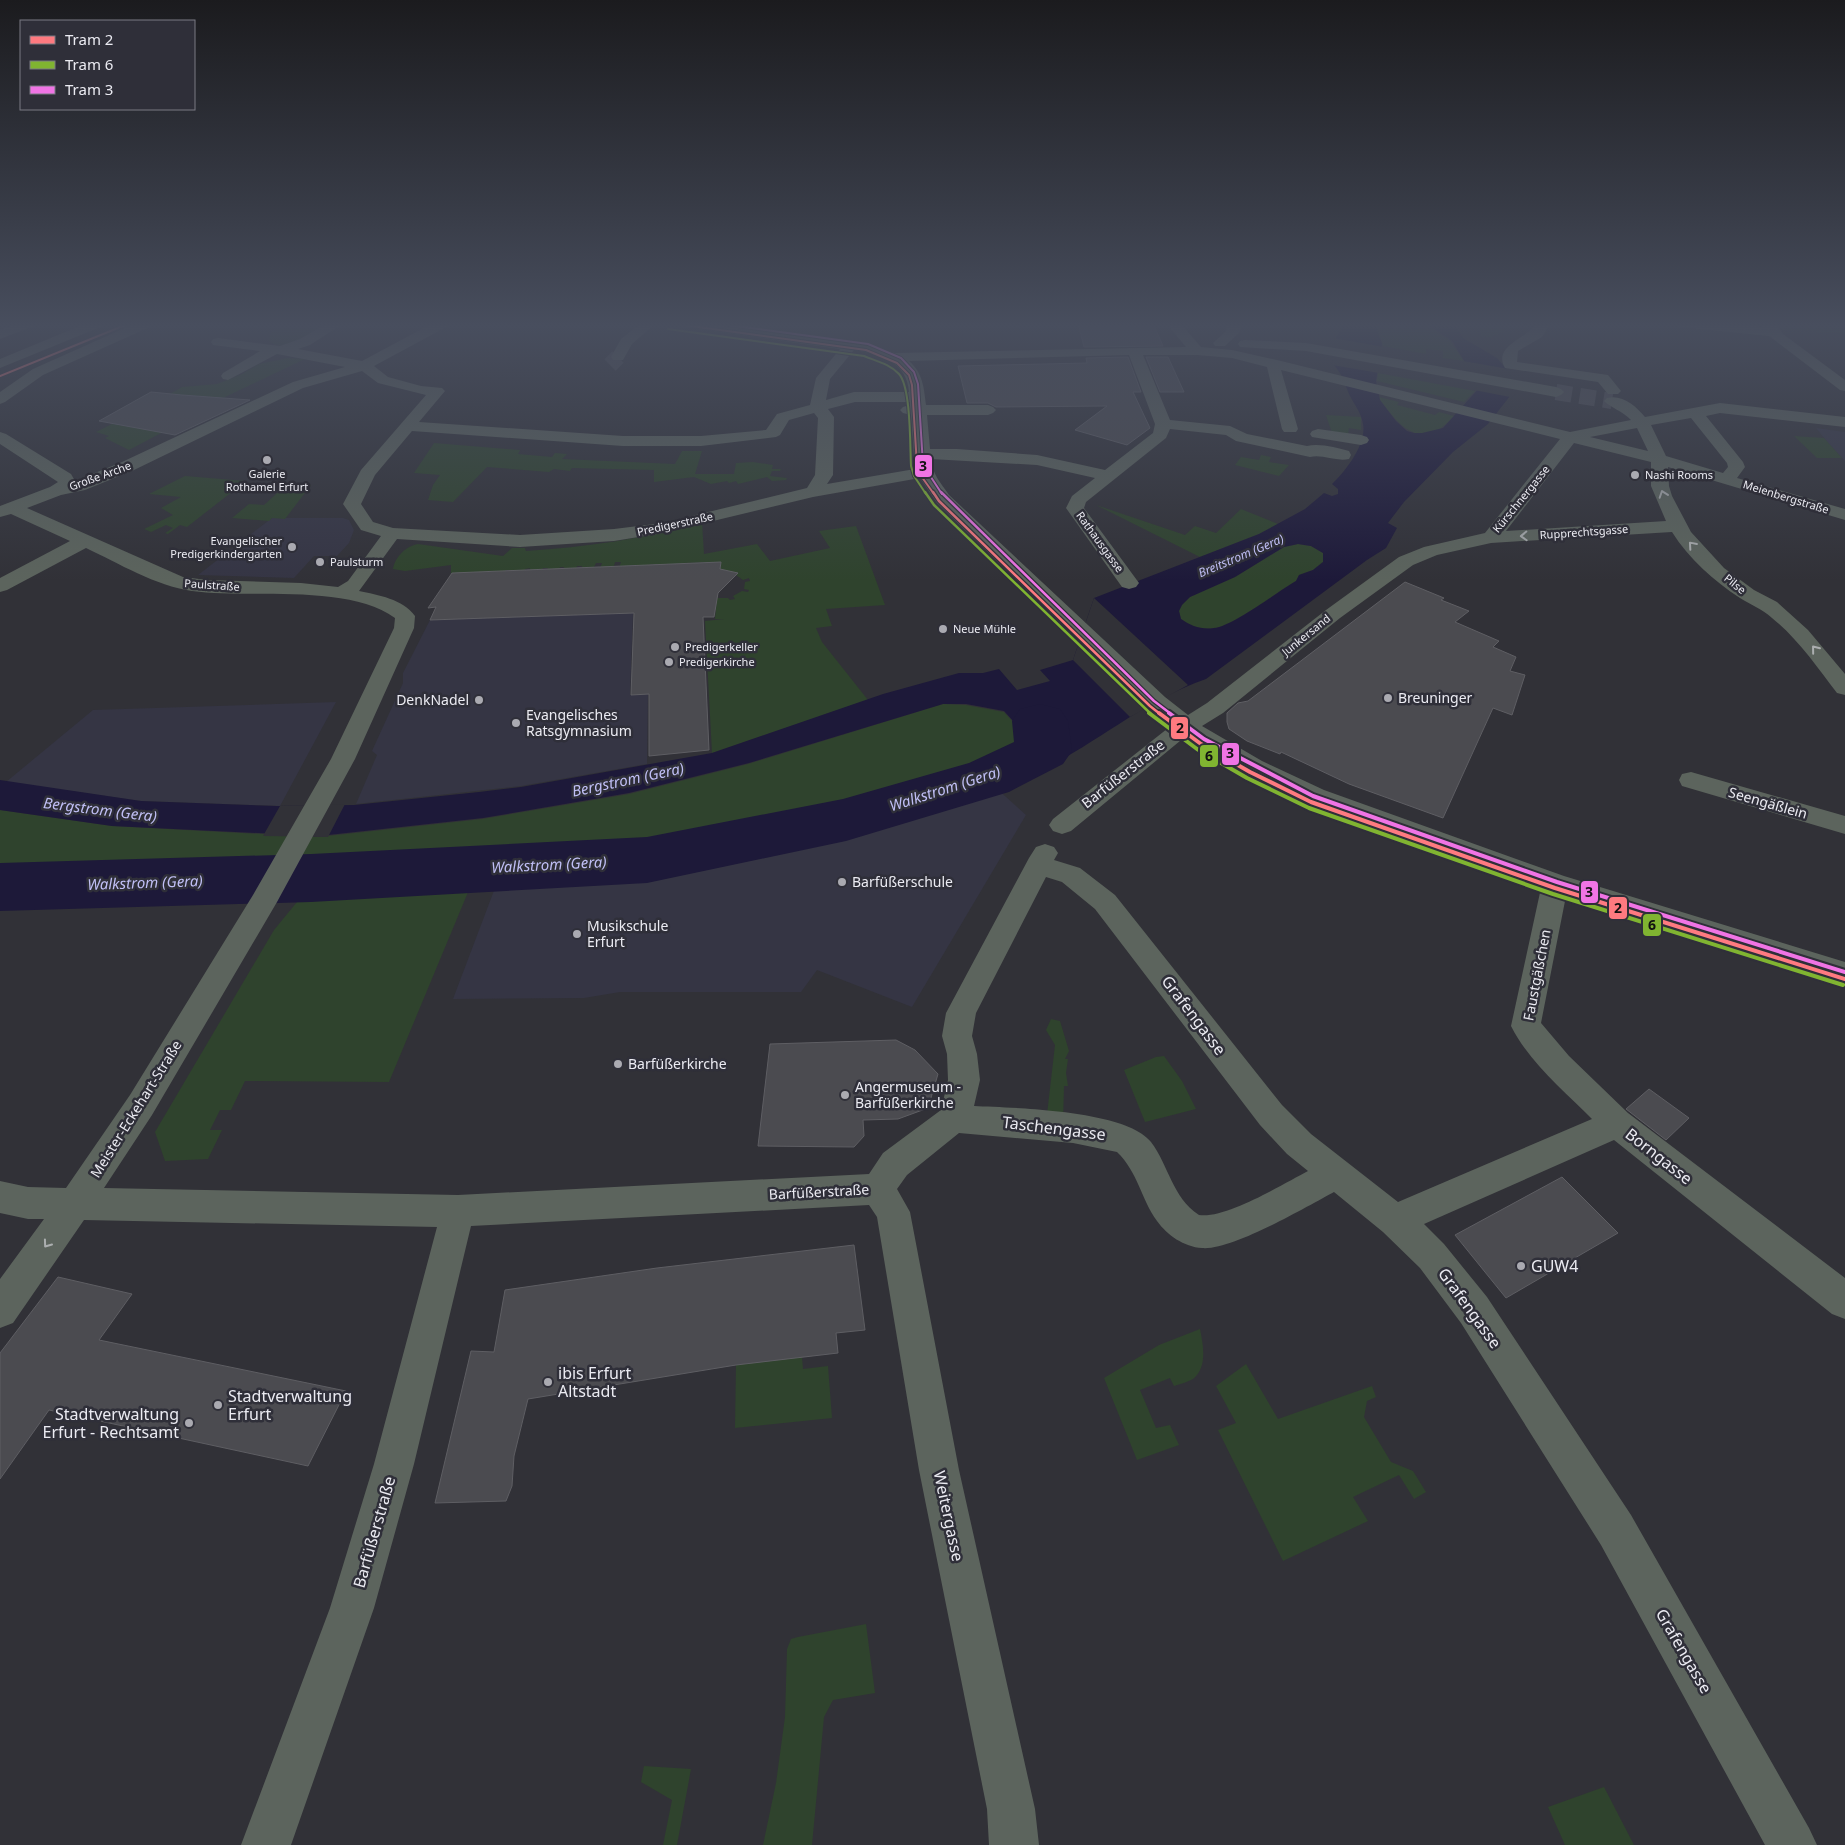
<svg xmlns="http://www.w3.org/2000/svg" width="1845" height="1845" viewBox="0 0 1845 1845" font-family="'Noto Sans',sans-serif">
  <rect width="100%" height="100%" fill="#313137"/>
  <path fill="#353544" d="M1816 428 1845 432V461L1830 445Z
    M272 518H343L349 520 354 530 349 543 337 556H314L294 578 198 575Z
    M633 613 630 695 648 694 647 764 521 786 356 804 377 755 372 751 403 683V673L430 620Z
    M336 702 280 806 141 801 6 782 93 710Z
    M995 787 1026 815 912 1007 817 970 801 992H620L584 998 453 999 498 880 579 881 694 866 822 837Z"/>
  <path fill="#2f432d" d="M307 323H330C313 333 288 355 269 341L270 334C285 321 292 332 307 323Z
    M1376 323H1425L1450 341 1464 361 1443 358V351L1426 349V354L1383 346Z
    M1486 323H1498L1504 332 1490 337 1481 336V330Z
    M1781 323H1797L1845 330V334L1780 329Z
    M288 358 305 359 223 398 170 394 182 387 217 384 242 374 259 364Z
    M1378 373 1475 391 1464 402 1377 381Z
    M1379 397 1399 402 1397 405 1435 415 1439 412 1454 416C1423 451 1402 430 1380 400Z
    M1326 415 1361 417V430L1349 428 1348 435 1332 433Z
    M112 424 163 432 129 450 105 438 109 436 96 432Z
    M1794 436 1824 438 1842 458H1817Z
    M434 443 520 450 518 454 552 457 555 453 567 454 562 459 675 464 682 451H702L695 474H734L736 463 753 462 773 465 772 469H781L780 471H772L770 476 787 478 786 480 772 481 767 477 738 484 736 481 729 483 727 481 711 484 694 477 654 482V470L572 468 570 471 554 469 549 472 487 467 453 502 428 500 433 485 440 475 414 473Z
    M1261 455 1271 457 1269 462 1289 465 1279 476 1235 465 1241 457 1259 460Z
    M185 476 246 481 187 527 180 525 168 534 165 533 173 528 166 525 151 532 144 529 173 515 161 508 181 497 149 494Z
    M287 484 311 485 285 519 272 518 269 521 232 518 249 504 264 505Z
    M1096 505 1185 535 1195 526 1216 533 1241 509 1278 524 1259 534 1200 557Z
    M702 522 704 554 757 544 770 561 830 548 819 531 856 526 885 605 826 609 832 626 816 628 822 642 868 700 712 753 705 621 724 619H715L717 598H728L730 600 735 599 733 596 742 591 748 592 749 590 744 589 745 582 750 581 749 578 743 580 736 575 738 573 734 572 731 574 720 575 721 562 683 563 682 566 670 567 671 564H666L665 567 653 568V564L648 565 647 567 635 568 636 565H631L630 568H619L621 562H615L613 569H600L602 563H596L593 569 582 570V566H577L576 570H564V567H560L558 571H547L548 568H543L541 571 529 572 530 568 525 569 524 572H511L512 570H506L505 572 489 571 488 573 471 572 470 574 451 573V565L405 571 393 569C395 557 406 546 418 544L503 556 512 548H525L526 551C586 547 644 539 702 522Z
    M1298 544 1311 546 1323 553V562L1313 570 1299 575 1296 581C1277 592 1233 626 1214 628 1201 630 1191 626 1181 619L1179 611 1182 604 1190 597 1235 577 1284 547Z
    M943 704 966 705 1004 712 1024 734 1017 750 939 781 842 809 655 846 461 863 74 871 0 868V810L112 826 318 837 482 819 629 794 748 764Z
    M471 885 389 1082 245 1081 231 1110H220L210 1130H222L208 1159 165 1161 155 1132 274 930 297 902 300 894Z
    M1051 1019 1060 1021 1069 1051 1065 1059H1068L1066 1073 1068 1086H1064L1063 1124 1046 1123 1055 1045 1046 1030Z
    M1164 1056 1182 1081 1196 1109 1145 1122 1124 1070 1156 1057Z
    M1200 1329C1203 1344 1208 1367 1193 1379 1188 1382 1180 1384 1174 1386L1170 1378 1140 1390 1156 1428 1170 1425 1179 1445 1137 1460 1104 1378 1159 1345Z
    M802 1357 803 1369 828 1366 832 1418 735 1428 736 1365Z
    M1246 1364 1278 1419 1372 1386 1376 1397 1367 1401 1364 1417 1391 1462 1413 1471 1426 1492 1414 1499 1399 1475 1353 1497 1368 1521 1283 1561 1218 1430 1236 1423 1216 1386Z
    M866 1624 875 1693 833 1700 824 1717 812 1845H763L776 1783 785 1717 787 1649 791 1639 798 1637Z
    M644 1766 691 1769 677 1845H663L672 1800 641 1782Z
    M1604 1787 1634 1845H1565L1548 1807Z"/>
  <path fill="#1d1939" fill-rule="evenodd" d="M1345 323H1374L1382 343 1376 381 1380 400 1396 421 1407 431 1414 433H1422L1443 428 1480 387 1452 341 1426 323H1454L1463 338 1497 358 1509 372 1514 391 1488 424 1453 452 1404 502 1388 523 1397 528 1386 548 1367 560 1206 679C1150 698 1104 737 1052 765 1034 774 1014 780 995 787L977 767 1018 751 1025 734 1004 711 966 704H943L749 763 629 793 483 818 319 836 112 826 0 810V780L141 801 277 806 354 805 479 792 521 787 712 753 883 694 959 673H983L999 669 1017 690 1050 681 1040 670 1073 660 1094 598 1259 534 1305 509 1324 493 1332 496 1338 494V489L1332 484C1345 472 1367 444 1363 424 1361 412 1355 406 1350 396 1345 385 1343 375 1334 365L1336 338ZM1298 544 1311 546 1323 553V562L1313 570 1299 575 1296 581C1277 592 1233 626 1214 628 1201 630 1191 626 1181 619L1179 611 1182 605 1190 597 1235 577 1284 547Z"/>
  <path fill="#313137" d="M1333 338 1384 347 1379 373 1332 365Z
    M1463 361 1509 369 1516 393 1510 400 1508 399 1510 397 1474 390 1477 387Z
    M1094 598 1188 685 1130 717 1073 660Z
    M345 804 328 837 263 836 280 806Z"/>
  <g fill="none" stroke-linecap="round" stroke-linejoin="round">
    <path fill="#1d1939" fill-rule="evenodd" d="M1040 704 1060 709 1068 721 1072 751 1063 764 1009 792 846 841 647 883 311 902 0 911V863L311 854 647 837 843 799 969 763 1014 742 1012 721 1020 709Z"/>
  </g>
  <path fill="#4b4b50" stroke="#5e5e63" d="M1078 323H1153L1163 346 1084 347Z
    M1128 357 1141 392H1133L1150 428 1127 445 1075 430 1107 406 996 407 988 403H967L958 366 1087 363 1086 358Z
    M1146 357H1168L1184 392H1160Z
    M151 392 182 395 250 400 175 435 99 421Z
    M721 562 720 569 738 573 718 593 714 617H703L709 750 649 756V694L631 695 634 613 430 620 436 607 428 608 452 573Z
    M1405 582 1444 598 1441 600 1469 611 1455 622 1499 641 1493 647 1516 657 1510 671 1525 675 1512 715 1493 708 1443 818 1349 784 1281 752 1280 754 1247 741 1229 729 1227 722V713L1238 703 1248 701Z
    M896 1040 915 1050 938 1074 928 1108 898 1119 863 1120 864 1136 854 1147 758 1146 770 1044Z
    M1649 1089 1689 1118 1666 1140 1626 1109Z
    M1562 1177 1618 1233 1506 1298 1455 1235Z
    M854 1245 865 1330 836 1333 838 1353 736 1365 528 1399 514 1456 512 1486 506 1501 435 1503 471 1351 494 1352 505 1290 657 1268Z
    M58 1277 132 1294 99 1340 346 1391 308 1466 49 1410 0 1479V1353Z"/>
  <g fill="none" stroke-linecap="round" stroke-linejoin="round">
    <path stroke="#4d4d53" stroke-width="16" stroke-dasharray="16 8" stroke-linecap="butt" d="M610 365 618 357
      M1556 392 1612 401"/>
    <path fill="#5c645d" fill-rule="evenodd" d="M18 323H36L34 326 0 339V330Z
      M87 323H105L103 326 0 368V359Z
      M136 323H154L152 326 43 375 5 402 0 404V392L33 369Z
      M328 323H344L310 345 298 349 362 361 433 323H450L448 326 374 366 388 377 421 386 442 388 445 391 419 422 623 436H701L766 430 777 414 810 405 816 378 840 349 683 327 678 326 676 323H712L860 343 895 353 1186 347 1166 323H1180L1201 347 1232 350 1277 360 1570 432 1631 420C1622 411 1610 407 1604 401L1607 398C1622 394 1636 406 1645 417L1720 403 1845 417V427L1720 413 1706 416 1743 462 1745 467 1737 478 1845 509V520L1668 467 1669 486 1672 496 1691 532 1724 568 1754 590 1777 602 1808 630 1845 674V695L1837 693C1817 667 1798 639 1772 618 1762 609 1751 605 1740 598 1714 581 1689 559 1672 532L1491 543 1437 555 1413 565 1340 618 1223 713 1202 726 1262 761 1324 790 1564 876 1845 962V984L1566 896 1541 1023 1569 1056 1628 1113 1845 1278V1319L1832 1314 1614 1140 1424 1224 1444 1244 1487 1297 1631 1515 1809 1828 1817 1845H1765L1601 1545 1461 1323 1420 1268 1383 1232 1334 1192C1306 1207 1231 1251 1202 1248 1184 1247 1167 1235 1157 1221 1141 1199 1138 1172 1117 1152L1073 1143 959 1133 907 1175 897 1189 910 1212 959 1470 1035 1809 1039 1845H989L987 1809 919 1470 877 1217 869 1205 471 1226 414 1464 374 1608 291 1845H241L330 1608 374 1464 437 1227 84 1220 13 1323 0 1328V1279L44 1219H28L0 1213V1181L28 1187 66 1188 130 1095 253 895 331 759 394 628 395 618C347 583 249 599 192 591 156 586 118 563 86 548L7 590 0 592V578L70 541 11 514 0 517V506L50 487 58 482 0 444V432L6 434 71 474 75 481 122 462 293 382 345 367 277 354 228 380 223 379 221 376 223 373 260 351 213 345 211 342 213 339 218 338 280 346 300 339ZM854 350C880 354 907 362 909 392H854L826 400 830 379ZM1129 355 1155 424 1153 433 1105 470 1037 455 957 449H930L927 415H988L993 413 996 410 993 407 988 405H926C924 388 923 373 909 361ZM1143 355H1197L1232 358 1267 367 1282 429 1284 432H1296L1298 429 1281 370 1560 439 1485 533 1424 547 1399 557 1326 610 1207 703 1188 715 1165 697 949 495C941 483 932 474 931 459L1037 465 1095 478 1072 496 1066 508 1122 587 1129 589 1136 587 1139 583 1084 508 1086 502 1166 438 1170 429 1226 435 1236 441 1310 457C1323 454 1336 462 1349 459L1351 455 1349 451C1337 448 1320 443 1307 446L1247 434 1230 426 1170 420ZM362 371 378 383 426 395 361 470 343 504 361 530 381 536 348 581 338 587 301 583 207 580 183 577 27 508 61 495 85 490 134 470 303 388ZM855 402H910V405L903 407 900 410 903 413 911 415 915 469 827 484 833 475 834 417 828 409ZM814 413 818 418 815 475 807 488 663 523 614 529 520 535 393 528 373 522 361 504 375 475 412 431 623 446H701L776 437 780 435 789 420ZM1691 418 1727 463 1728 467 1723 473 1666 456 1651 425ZM1637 428 1648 451 1590 437ZM1574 443 1651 462V486L1666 521 1506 531ZM920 478 937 503 1149 707 1172 725 1053 819 1049 825 1053 831 1062 834 1071 831 1186 736 1246 773 1306 802 1541 888 1511 1026C1529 1062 1564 1091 1592 1119L1398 1202 1311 1134 1282 1105 1115 895 1080 868 1054 860 1058 853 1054 847 1045 844 1036 847 1029 858 946 1013 942 1036 947 1054 948 1080 941 1110 883 1153 869 1174 458 1195 104 1188 152 1115 277 902 355 759 414 628 415 616C403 599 378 595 359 591L397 539 520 547 614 541 663 533 813 497ZM1046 877 1062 882 1095 909 1260 1125 1287 1154 1308 1171C1283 1184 1226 1219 1199 1215 1172 1197 1169 1166 1151 1142 1126 1110 1015 1108 974 1106L980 1080 977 1054 972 1036 976 1013Z
      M641 323H656L632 344 623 360H613L611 357 621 339Z
      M1227 323H1241L1240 332 1225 346H1215L1213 343 1226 331Z
      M1537 323H1551L1542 337 1518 351 1517 362 1608 375 1621 391 1618 394H1608L1598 382 1505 368C1492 346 1528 338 1537 323Z
      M1673 323H1720L1763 327 1761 323H1775L1783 334 1845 380V391L1840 390 1769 336 1680 327Z
      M1245 340 1306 343 1556 387 1561 389 1564 392 1561 395 1556 397 1306 351 1240 347 1238 344 1240 341Z
      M1318 429 1361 435 1367 437 1369 440 1367 443 1361 445 1312 437 1310 434 1312 431Z
      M1691 772 1845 816V834L1682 786 1679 780 1682 774Z"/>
    <g stroke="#2f2f39" stroke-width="4">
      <path id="tram-1-far2" d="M669 323 866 350 897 363 909 375 912 385 917 466 919 473 934 494
        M0 376 130 323"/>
    </g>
    <g stroke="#2f2f39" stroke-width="5">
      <path id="tram-1-far1" d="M933 492 939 501 1150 706 1160 714"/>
    </g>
    <g stroke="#2f2f39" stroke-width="8">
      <path id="tram-1" d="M1159 713 1201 744 1250 772 1311 802 1555 888 1845 979"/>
    </g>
    <g stroke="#2f2f39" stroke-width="4">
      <path id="tram-2-far2" d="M668 329 864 356C876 361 890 364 899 374 911 387 910 446 911 466L914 476 926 494"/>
    </g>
    <g stroke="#2f2f39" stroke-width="5">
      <path id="tram-2-far1" d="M925 492 934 505 1151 714"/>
    </g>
    <g stroke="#2f2f39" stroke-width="8">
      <path id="tram-2" d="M1149 713 1197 749 1247 778 1309 808 1553 894 1843 985"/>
    </g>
    <g stroke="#2f2f39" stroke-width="4">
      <path id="tram-3-far2" d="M714 323 868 344 901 358 914 372 918 384 923 465 942 494"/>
    </g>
    <g stroke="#2f2f39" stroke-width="5">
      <path id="tram-3-far1" d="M941 492 1154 701 1171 714"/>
    </g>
    <g stroke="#2f2f39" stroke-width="8">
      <path id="tram-3" d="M1169 713 1204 739 1313 796 1557 882 1845 972"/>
    </g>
    <use href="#tram-1-far2" stroke="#fe7a80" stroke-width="2"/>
    <use href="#tram-1-far1" stroke="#fe7a80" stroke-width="2.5"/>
    <use href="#tram-1" stroke="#fe7a80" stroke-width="4"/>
    <use href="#tram-2-far2" stroke="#80b431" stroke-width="2"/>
    <use href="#tram-2-far1" stroke="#80b431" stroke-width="2.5"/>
    <use href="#tram-2" stroke="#80b431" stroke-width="4"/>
    <use href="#tram-3-far2" stroke="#f074e5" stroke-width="2"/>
    <use href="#tram-3-far1" stroke="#f074e5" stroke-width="2.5"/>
    <use href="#tram-3" stroke="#f074e5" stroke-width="4"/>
  </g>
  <defs><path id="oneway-chevron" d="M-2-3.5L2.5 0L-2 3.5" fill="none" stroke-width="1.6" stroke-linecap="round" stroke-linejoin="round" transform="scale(1.25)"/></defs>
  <g stroke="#abaeaf">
    <use href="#oneway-chevron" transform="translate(1663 494) rotate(-109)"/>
    <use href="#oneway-chevron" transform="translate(1524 536) rotate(178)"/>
    <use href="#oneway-chevron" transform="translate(1692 545) rotate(-131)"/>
    <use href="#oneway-chevron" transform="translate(1815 649) rotate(-129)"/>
    <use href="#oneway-chevron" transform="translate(47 1244) rotate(126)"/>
  </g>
  <linearGradient id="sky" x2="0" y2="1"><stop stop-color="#1b1b1e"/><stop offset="0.56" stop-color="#484e5e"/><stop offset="1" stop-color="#484e5e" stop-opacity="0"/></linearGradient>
  <rect width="1845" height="581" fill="url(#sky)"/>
  <g fill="#aaaab1" stroke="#2f2f39" stroke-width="2">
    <circle cx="267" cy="460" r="5"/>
    <circle cx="1635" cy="475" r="5"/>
    <circle cx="292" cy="547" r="5"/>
    <circle cx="320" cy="562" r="5"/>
    <circle cx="943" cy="629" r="5"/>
    <circle cx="675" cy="647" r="5"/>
    <circle cx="669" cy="662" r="5"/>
    <circle cx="1388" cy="698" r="5"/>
    <circle cx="479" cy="700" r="5"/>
    <circle cx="516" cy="723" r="5"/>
    <circle cx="842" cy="882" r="5"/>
    <circle cx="577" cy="934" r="5"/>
    <circle cx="618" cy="1064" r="5"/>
    <circle cx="845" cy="1095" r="5"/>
    <circle cx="1521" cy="1266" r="5"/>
    <circle cx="548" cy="1382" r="5"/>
    <circle cx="218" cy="1405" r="5"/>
    <circle cx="189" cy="1423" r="5"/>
  </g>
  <g text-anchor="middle" stroke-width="5" stroke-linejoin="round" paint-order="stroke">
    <g font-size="11" fill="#ebebf2" stroke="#2f2f39" text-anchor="start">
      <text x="267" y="478" text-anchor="middle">Galerie<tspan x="267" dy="13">Rothamel Erfurt</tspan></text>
      <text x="1645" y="479">Nashi Rooms</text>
      <text x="282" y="545" text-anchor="end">Evangelischer<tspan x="282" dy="13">Predigerkindergarten</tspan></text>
      <text x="330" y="566">Paulsturm</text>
      <text x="953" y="633">Neue Mühle</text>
      <text x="685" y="651">Predigerkeller</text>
      <text x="679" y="666">Predigerkirche</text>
    </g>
    <g font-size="11" fill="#ebebf2" stroke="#2f2f39">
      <text transform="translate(100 476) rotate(-20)" y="4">Große Arche</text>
      <text transform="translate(1786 497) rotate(17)" y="4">Meienbergstraße</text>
      <text transform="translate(1521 499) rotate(-51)" y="4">Kürschnergasse</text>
      <text transform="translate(675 524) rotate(-12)" y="4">Predigerstraße</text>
      <text transform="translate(1584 532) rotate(-4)" y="4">Rupprechtsgasse</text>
      <text transform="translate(1100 542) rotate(54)" y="4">Rathausgasse</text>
      <text transform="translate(1735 584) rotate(39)" y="4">Pilse</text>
      <text transform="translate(212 585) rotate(4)" y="4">Paulstraße</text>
      <text transform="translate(1306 635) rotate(-39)" y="4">Junkersand</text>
    </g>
    <g font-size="12" font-style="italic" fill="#c0bff5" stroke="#2f2f39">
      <text transform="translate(1241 556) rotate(-23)" y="4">Breitstrom (Gera)</text>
    </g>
    <g font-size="14" fill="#ebebf2" stroke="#2f2f39" text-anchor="start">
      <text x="1398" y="703">Breuninger</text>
      <text x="469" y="705" text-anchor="end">DenkNadel</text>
      <text x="526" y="720">Evangelisches<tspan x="526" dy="16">Ratsgymnasium</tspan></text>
      <text x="852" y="887">Barfüßerschule</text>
      <text x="587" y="931">Musikschule<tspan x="587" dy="16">Erfurt</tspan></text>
      <text x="628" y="1069">Barfüßerkirche</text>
      <text x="855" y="1092">Angermuseum -<tspan x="855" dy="16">Barfüßerkirche</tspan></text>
    </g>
    <g font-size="14" fill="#ebebf2" stroke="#2f2f39">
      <text transform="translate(1123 774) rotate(-38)" y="5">Barfüßerstraße</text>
      <text transform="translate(1768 803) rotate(16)" y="5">Seengäßlein</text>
      <text transform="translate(1537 975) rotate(-79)" y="5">Faustgäßchen</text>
      <text transform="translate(136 1109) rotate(-58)" y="5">Meister-Eckehart-Straße</text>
      <text transform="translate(819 1192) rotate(-3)" y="5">Barfüßerstraße</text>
    </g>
    <g font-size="15" font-style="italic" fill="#c0bff5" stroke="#2f2f39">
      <text transform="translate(628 780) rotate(-12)" y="5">Bergstrom (Gera)</text>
      <text transform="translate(945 789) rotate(-18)" y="5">Walkstrom (Gera)</text>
      <text transform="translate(100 810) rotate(7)" y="5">Bergstrom (Gera)</text>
      <text transform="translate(549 865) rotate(-3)" y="5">Walkstrom (Gera)</text>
      <text transform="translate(145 883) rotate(-2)" y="5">Walkstrom (Gera)</text>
    </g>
    <g font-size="16" fill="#ebebf2" stroke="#2f2f39">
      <text transform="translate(1194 1015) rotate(53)" y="6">Grafengasse</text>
      <text transform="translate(1054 1128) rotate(7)" y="6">Taschengasse</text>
      <text transform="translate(1659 1156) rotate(38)" y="6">Borngasse</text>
      <text transform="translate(1470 1308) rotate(54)" y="6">Grafengasse</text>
      <text transform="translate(949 1516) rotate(78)" y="6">Weitergasse</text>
      <text transform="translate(374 1532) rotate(-74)" y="6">Barfüßerstraße</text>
      <text transform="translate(1684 1651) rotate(60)" y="6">Grafengasse</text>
    </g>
    <g font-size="16" fill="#ebebf2" stroke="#2f2f39" text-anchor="start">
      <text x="1531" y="1272">GUW4</text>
      <text x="558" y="1379">ibis Erfurt<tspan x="558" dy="18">Altstadt</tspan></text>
      <text x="228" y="1402">Stadtverwaltung<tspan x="228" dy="18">Erfurt</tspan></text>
      <text x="179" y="1420" text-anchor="end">Stadtverwaltung<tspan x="179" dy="18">Erfurt - Rechtsamt</tspan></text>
    </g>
  </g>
  <g stroke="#2f2f39" stroke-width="2">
    <rect x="914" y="454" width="19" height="24" rx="5" fill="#f074e5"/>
    <rect x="1170" y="716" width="19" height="24" rx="5" fill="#fe7a80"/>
    <rect x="1221" y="742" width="19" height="24" rx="5" fill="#f074e5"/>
    <rect x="1199" y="744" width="20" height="24" rx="5" fill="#80b431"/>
    <rect x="1580" y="880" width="19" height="24" rx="5" fill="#f074e5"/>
    <rect x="1608" y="896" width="20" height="24" rx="5" fill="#fe7a80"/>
    <rect x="1642" y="913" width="20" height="24" rx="5" fill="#80b431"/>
  </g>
  <g font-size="14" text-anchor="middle" font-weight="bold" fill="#111">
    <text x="923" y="471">3</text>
    <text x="1180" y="733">2</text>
    <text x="1230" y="758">3</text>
    <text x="1209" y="761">6</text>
    <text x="1589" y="897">3</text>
    <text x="1618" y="913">2</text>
    <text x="1652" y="930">6</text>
  </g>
  <rect x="20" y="20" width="175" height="90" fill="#2f2f39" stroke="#7a7a83"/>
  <rect x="30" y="36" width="25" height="8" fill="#fe7a80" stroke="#7a7a83"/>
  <text x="65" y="45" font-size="15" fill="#ebebf2">Tram 2</text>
  <rect x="30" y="61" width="25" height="8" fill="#80b431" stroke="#7a7a83"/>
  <text x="65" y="70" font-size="15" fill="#ebebf2">Tram 6</text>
  <rect x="30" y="86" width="25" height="8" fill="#f074e5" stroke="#7a7a83"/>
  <text x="65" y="95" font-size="15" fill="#ebebf2">Tram 3</text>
</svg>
